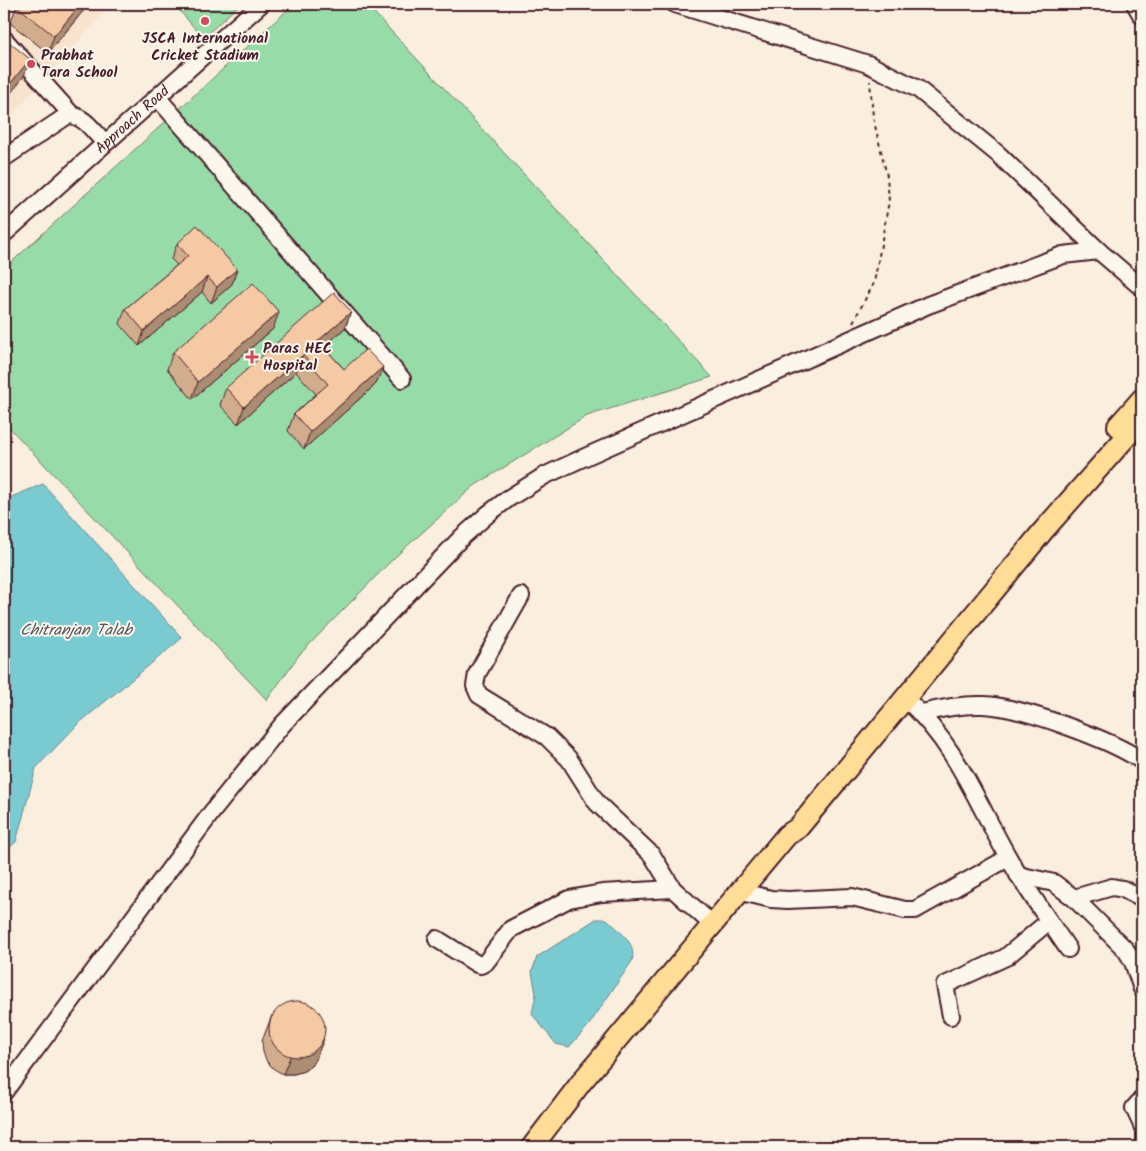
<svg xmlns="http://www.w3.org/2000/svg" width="1146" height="1151" viewBox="0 0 1146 1151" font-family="Kalam,sans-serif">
  <rect width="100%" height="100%" fill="#faeede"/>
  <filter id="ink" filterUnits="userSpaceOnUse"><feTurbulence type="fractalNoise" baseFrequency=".02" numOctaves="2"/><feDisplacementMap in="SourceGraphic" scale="10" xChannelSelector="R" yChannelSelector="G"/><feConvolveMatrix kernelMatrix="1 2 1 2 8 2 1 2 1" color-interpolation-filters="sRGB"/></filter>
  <g filter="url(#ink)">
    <path fill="#f8e3cd" d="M4 4H112L4 124Z"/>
    <path fill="#97dca8" stroke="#707e6a" d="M174 4H240L203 38Z
      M294 4H366L712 377 587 416 474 486 395 557 299 655 267 700 4 422V269Z"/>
    <path fill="#7acbd1" stroke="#67868f" d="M43 484 182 638 78 724 36 768 16 842 4 852V500Z
      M596 919H607C619 931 637 943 632 961L589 1025 569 1047 556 1044 532 1014 536 994 532 972 537 957Z"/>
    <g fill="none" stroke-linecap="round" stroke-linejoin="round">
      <g stroke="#4a1f2b" stroke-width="20">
        <g id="minor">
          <path d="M675 4 868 64 918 89 998 154 1099 251 1142 288"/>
          <path d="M1135 4 1142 16"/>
          <path d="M4 39 72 115"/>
          <path d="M157 97 402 379"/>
          <path d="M4 158 68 115C83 114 95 133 105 143"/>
          <path id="s1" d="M4 234 261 4"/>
          <path d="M521 596 477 674 475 686 479 695 547 737 569 759 597 803 652 855 673 889 713 925"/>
          <path d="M906 699C958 748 974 797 1008 857 1026 889 1048 919 1068 949"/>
          <path d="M922 713C942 708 961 704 983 705 1020 706 1112 740 1142 761"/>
          <path d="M1018 875 1054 883 1074 898 1126 950 1133 962 1142 989"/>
          <path d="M742 892 771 899 788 900 852 897 905 910H915L1008 858"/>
          <path d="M1074 898 1112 887 1123 889 1142 899"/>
          <path d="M437 939 477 964 481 965 486 962 511 929 569 899 602 893 673 889"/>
          <path d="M951 1016 945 985 1006 957 1049 921"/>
          <path d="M4 1092 212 812 282 725 462 537 488 514 509 498 544 476 585 457 928 305 1063 255 1099 251"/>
          <path d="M1142 1099 1134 1108 1142 1125"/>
        </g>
      </g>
      <g stroke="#4a1f2b" stroke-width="24">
        <path id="major" d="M1118 426 1142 399
          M532 1147 583 1080 787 835 798 828 1043 531 1142 419"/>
      </g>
      <path stroke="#4a1f2b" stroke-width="2" stroke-dasharray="4 4" stroke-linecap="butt" d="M853 322 874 283 889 201 887 176 873 117 870 81"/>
      <use href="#minor" stroke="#fbf7ec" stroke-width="16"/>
      <use href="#major" stroke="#ffdd96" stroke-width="20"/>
    </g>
    <path fill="#d2ad8d" stroke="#4a1f2b" d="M89 4 48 53 10 23 17 6 50 8Z
      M177 244 237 269 232 284 211 303 202 292 139 346 120 324 125 309 177 265 171 259Z
      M351 312 345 328 324 347 344 369 383 367 376 384 304 449 288 431 294 414 316 394 296 372 238 424 220 405 226 388Z
      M273 329 192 399 167 369 173 352Z
      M272 1015 317 1056 312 1065 304 1071 294 1074H283L274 1069 267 1062 263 1052 262 1041Z"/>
    <path fill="#ab8d73" stroke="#4a1f2b" d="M81 4H89L48 53 54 36Z
      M30 59 24 76 4 102V92Z
      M237 269 232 284 211 303 217 287Z
      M207 277 202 292 139 346 144 331Z
      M279 312 273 329 192 399 198 382Z
      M351 312 345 328 312 358 318 341Z
      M303 355 296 372 238 424 244 407Z
      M383 367 376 384 304 449 310 432Z
      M324 1039 317 1056 312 1065 304 1071 294 1074H283L290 1057Z"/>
    <path fill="#f4c9a4" stroke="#4a1f2b" d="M18 4H45L50 8 53 4H81L54 36 17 6Z
      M10 43 30 59 4 92V51Z
      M197 225 237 269 217 287 207 277 144 331 125 309 188 256 177 244Z
      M253 283 279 312 198 382 173 352Z
      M334 292 351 312 318 341 344 369 366 349 383 367 310 432 294 414 328 384 303 355 244 407 226 388Z
      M269 1029a28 28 0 1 1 56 0a28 28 0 1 1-56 0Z"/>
  </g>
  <g fill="#d1495b" stroke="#fbf7ec" stroke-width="2">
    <circle cx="205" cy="21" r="5"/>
    <circle cx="31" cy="64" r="5"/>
    <path d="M249.5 349.5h5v5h5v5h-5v5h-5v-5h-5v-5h5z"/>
  </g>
  <g text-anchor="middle" stroke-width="4" stroke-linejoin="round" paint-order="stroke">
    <g font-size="15" font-weight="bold" fill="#4a1f2b" stroke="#fbf7ec" text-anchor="start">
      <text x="205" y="43" text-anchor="middle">JSCA International<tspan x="205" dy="17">Cricket Stadium</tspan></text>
      <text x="41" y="60">Prabhat<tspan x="41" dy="17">Tara School</tspan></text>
      <text x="263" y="353">Paras HEC<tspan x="263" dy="17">Hospital</tspan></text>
    </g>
    <g font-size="15" fill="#4a1f2b" stroke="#fbf7ec">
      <text dy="5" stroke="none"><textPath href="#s1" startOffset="172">Approach Road</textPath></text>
    </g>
    <g font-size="16" font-style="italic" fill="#58535d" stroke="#fbf7ec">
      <text x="76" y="635">Chitranjan Talab</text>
    </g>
  </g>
  <rect width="1146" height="1151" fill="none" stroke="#fbf7ec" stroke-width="20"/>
  <rect x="10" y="10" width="1126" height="1131" fill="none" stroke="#4a1f2b" stroke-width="2" filter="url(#ink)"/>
</svg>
